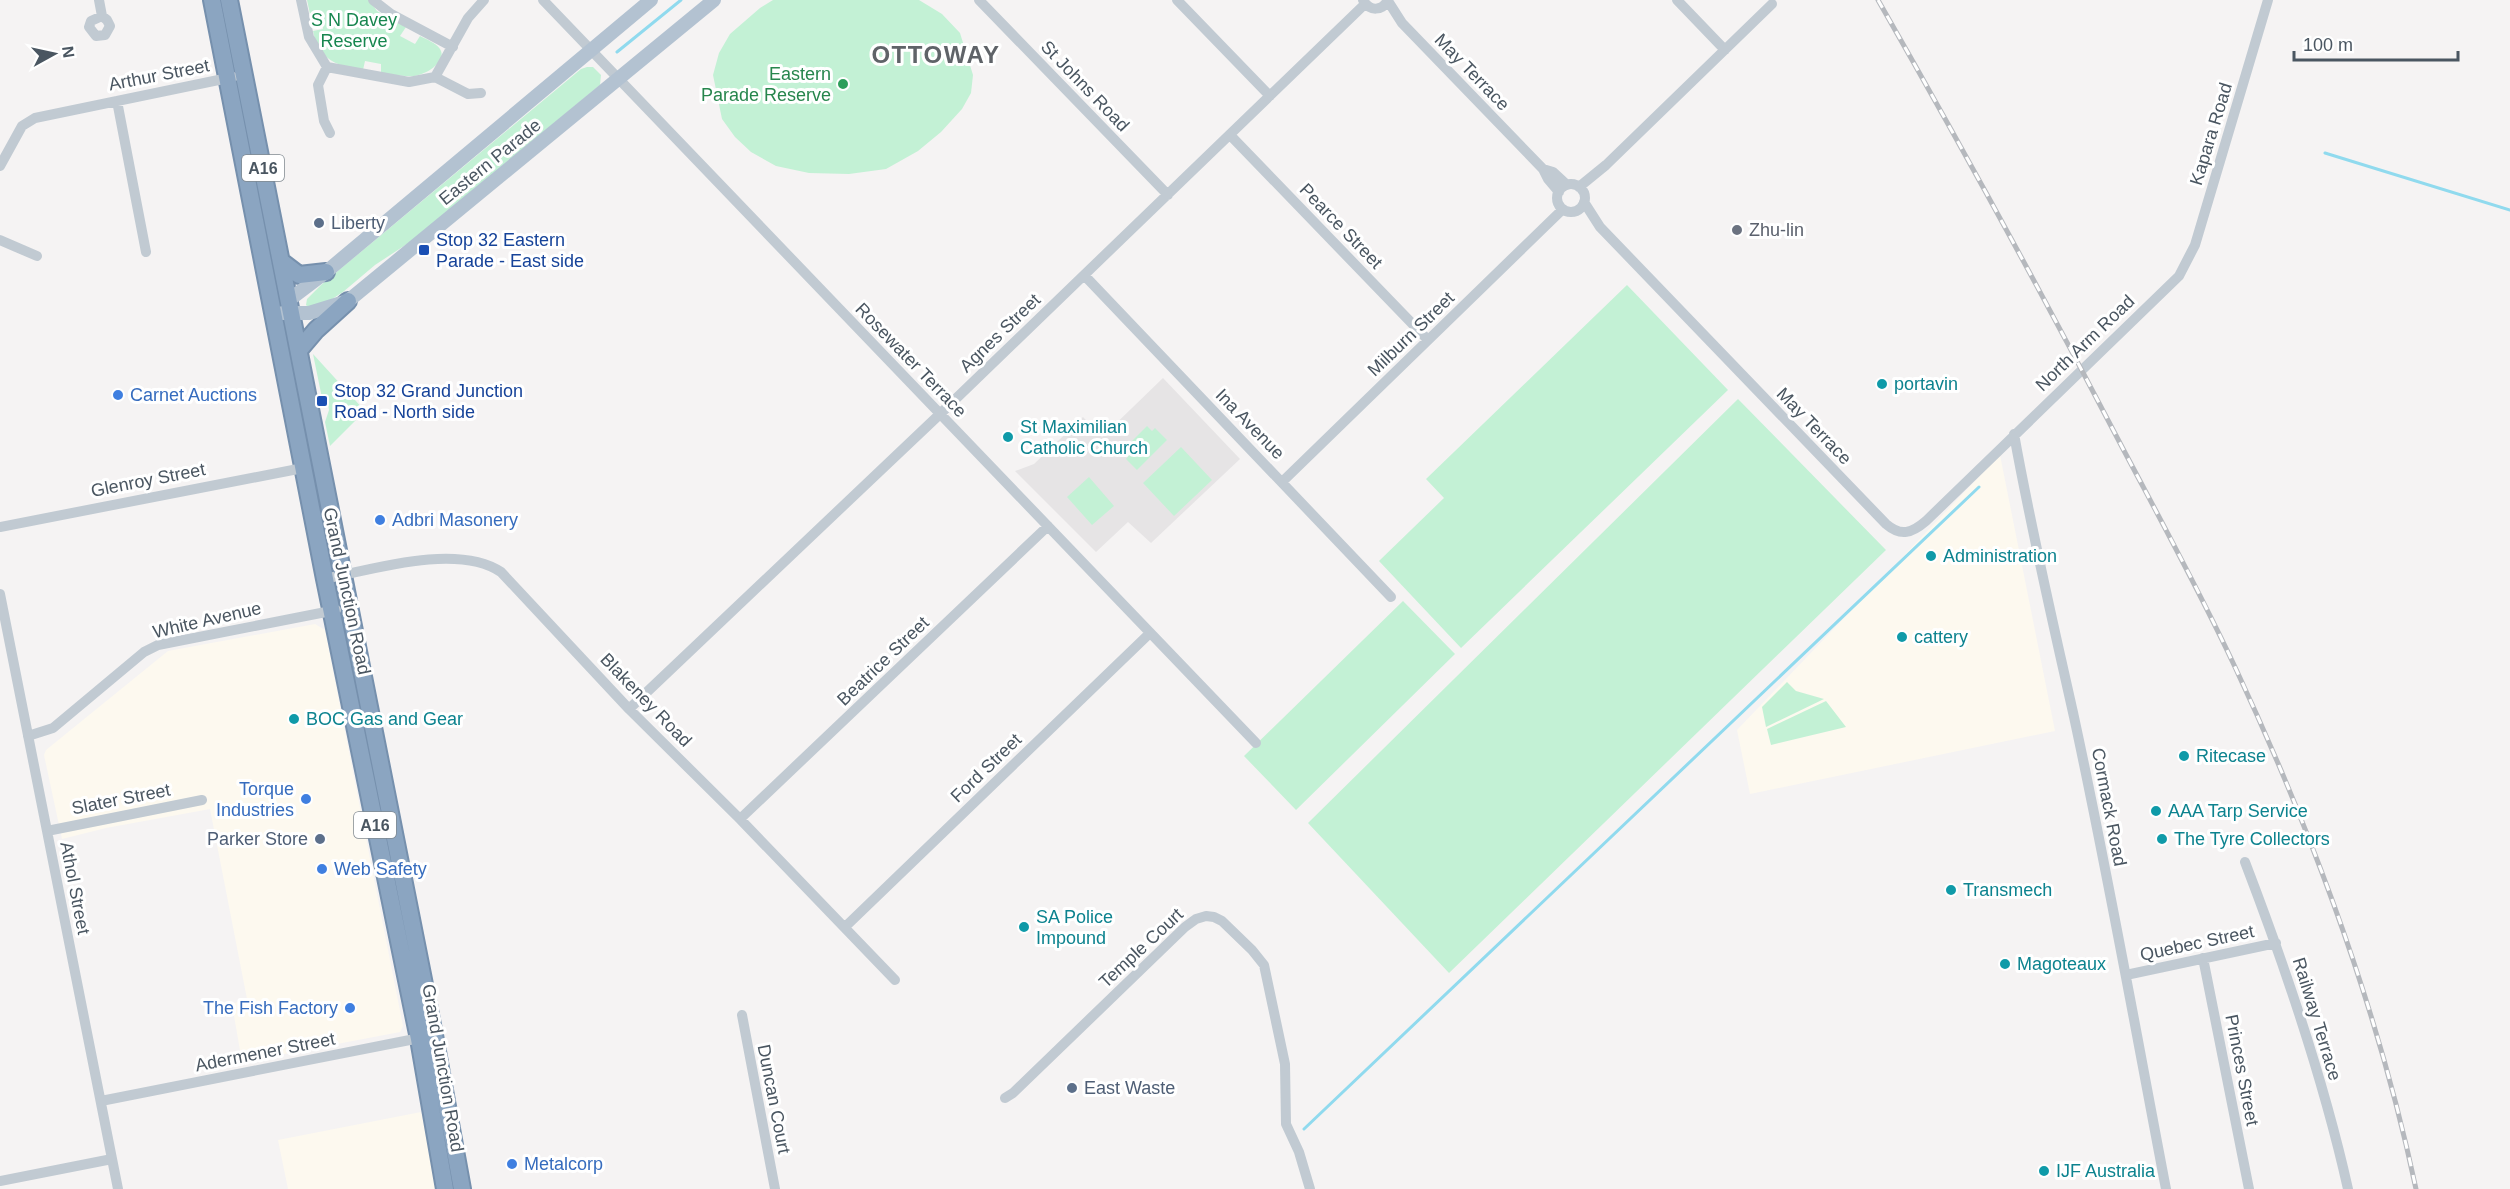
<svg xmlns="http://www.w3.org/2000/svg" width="2510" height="1189" viewBox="0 0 2510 1189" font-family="Arial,sans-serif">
  <rect width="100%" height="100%" fill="#f5f3f3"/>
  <path fill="#fdf9ef" d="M2000 455 2055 731 1750 794 1737 730Z
    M315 624 325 630 403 1026 400 1032 242 1062 232 1004 247 999 210 809 106 828 62 839 44 755 46 750 168 651Z
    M421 1112 437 1189H288L278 1140Z"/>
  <path fill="#e6e4e5" d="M1163 378 1240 459 1151 543 1128 522 1096 552 1015 471 1034 464 1083 417 1102 437Z"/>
  <path fill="#c3f1d5" d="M307 0H369L377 11 406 27 400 36 415 44 420 36C426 39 436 43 440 49 448 62 425 75 414 76 403 77 391 74 381 73V64L365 61 363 70C338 66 319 61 313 31L323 29 319 12 310 14Z
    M773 0H919L942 14 960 33 973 75 971 93 962 109 941 132 918 151 886 169 849 174 809 173 776 166 751 152 735 137 722 119 713 75 719 53 730 34 760 8Z
    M587 67H593L601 75 600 85 410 242 375 265 343 292 329 301 308 307 306 305 307 299 321 285 581 69Z
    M1627 285 1728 390 1461 648 1379 561 1444 498 1426 479Z
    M313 354 365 411 330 446 325 422 329 410 327 398H322Z
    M1738 399 1886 550 1449 973 1308 823Z
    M1147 426 1152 431 1155 428 1167 440 1137 470 1126 459 1129 455 1123 450Z
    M1181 447 1212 480 1174 516 1143 483Z
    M1089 477 1114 506 1092 525 1067 497Z
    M1403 601 1455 654 1296 810 1244 756Z
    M1787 682 1796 691 1824 699 1766 727 1762 707Z
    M1826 701 1846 727 1771 745 1767 729Z"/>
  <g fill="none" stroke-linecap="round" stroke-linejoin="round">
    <path stroke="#90daee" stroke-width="3" d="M617 52 681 0
      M2325 153 2510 210
      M1304 1129 1979 487"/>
    <g stroke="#7690ad" stroke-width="20">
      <path id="highway" d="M212 0 325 579 419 1039 445 1189
        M229 0 434 1035 462 1189
        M282 262 299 275 326 272
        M299 350 316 330 348 301"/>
    </g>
    <path stroke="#c1cad2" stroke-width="10" d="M99 0 102 16 107 20 110 26 105 35 96 36 89 27 91 21 102 16
      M301 0 309 37 327 67 318 85 324 121 330 133
      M373 0 391 14 453 47
      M543 0 1256 743
      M979 0 1168 195
      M1177 0 1270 96
      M1363 0C1370 12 1382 11 1388 0
      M1677 0 1725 50
      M1388 1 1402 23 1543 169 1548 179 1559 192
      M327 67 409 82 435 77 468 18 484 0
      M435 77 468 94 481 93
      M117 101 146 252
      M1230 135 1428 340
      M0 166 22 126 35 118 233 77
      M1543 169 1553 172 1567 185
      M1557 198a14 14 0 1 1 28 0a14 14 0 1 1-28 0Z
      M1579 187 1606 165 1772 4
      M1584 202 1600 227 1886 524C1901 537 1912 533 1926 521L2179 276 2195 245 2268 0
      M0 240 37 256
      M1084 275 1391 597
      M2014 434C2031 529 2053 623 2074 717 2108 874 2136 1032 2166 1189
      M1282 482 1563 209
      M0 527 303 468
      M325 579C373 569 458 543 501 572L629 709 740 819 895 980
      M0 594 118 1189
      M629 709 940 414 1365 4
      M28 736 53 728 144 652 158 645 336 610
      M740 819 1048 526
      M47 831 202 800
      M2245 862C2286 969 2323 1077 2348 1189
      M845 927 1150 633
      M2203 958 2249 1189
      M2126 975 2276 943
      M742 1015 775 1189
      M1005 1098 1013 1093 1185 927 1196 919 1206 916 1214 917 1222 921 1252 950 1264 965 1285 1064 1286 1124 1299 1152 1310 1189
      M101 1101 425 1037
      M0 1181 112 1159"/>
    <path stroke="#b3c2d1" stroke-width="14" d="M289 300 326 272 651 0
      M283 313H309L348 301 714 0"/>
    <use href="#highway" stroke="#8ba5c1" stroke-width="16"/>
    <g stroke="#b5b8bd" stroke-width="5">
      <path id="rail" d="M1878 0C1962 147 2043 295 2121 445 2160 519 2200 592 2235 667 2313 834 2378 1009 2416 1189"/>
    </g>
    <use href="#rail" stroke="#fff" stroke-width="3" stroke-dasharray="9" stroke-linecap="butt"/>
  </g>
  <circle fill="#2e9e5b" stroke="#fff" stroke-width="2" cx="843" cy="84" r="6"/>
  <g fill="#5c6f8a" stroke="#fff" stroke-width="2">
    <circle cx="319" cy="223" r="6"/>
    <circle cx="320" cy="839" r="6"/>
    <circle cx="1072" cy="1088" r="6"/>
  </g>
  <circle fill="#6b7280" stroke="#fff" stroke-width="2" cx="1737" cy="230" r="6"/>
  <g fill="#1a4fb4" stroke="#fff" stroke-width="2">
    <rect x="418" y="244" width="12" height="12" rx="3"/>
    <rect x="316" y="395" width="12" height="12" rx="3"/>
  </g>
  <g fill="#0f9aa8" stroke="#fff" stroke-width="2">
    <circle cx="1882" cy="384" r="6"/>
    <circle cx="1008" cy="437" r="6"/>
    <circle cx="1931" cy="556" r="6"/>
    <circle cx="1902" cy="637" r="6"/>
    <circle cx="294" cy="719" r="6"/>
    <circle cx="2184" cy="756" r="6"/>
    <circle cx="2156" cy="811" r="6"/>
    <circle cx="2162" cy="839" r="6"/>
    <circle cx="1951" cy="890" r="6"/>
    <circle cx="1024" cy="927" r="6"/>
    <circle cx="2005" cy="964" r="6"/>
    <circle cx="2044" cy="1171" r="6"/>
  </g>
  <g fill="#3f7fe0" stroke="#fff" stroke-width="2">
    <circle cx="118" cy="395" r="6"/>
    <circle cx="380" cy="520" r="6"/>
    <circle cx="306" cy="799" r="6"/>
    <circle cx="322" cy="869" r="6"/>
    <circle cx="350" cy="1008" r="6"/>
    <circle cx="512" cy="1164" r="6"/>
  </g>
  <g text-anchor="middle" stroke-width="6" stroke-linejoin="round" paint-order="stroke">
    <g fill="#fff" stroke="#808990" stroke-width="1.5">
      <rect x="242" y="155" width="42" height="26" rx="4.5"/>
      <rect x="354" y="812" width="42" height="26" rx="4.5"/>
    </g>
    <g font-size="16" font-weight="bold" fill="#4a5661">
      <text x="263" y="174">A16</text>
      <text x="375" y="831">A16</text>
    </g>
    <g font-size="18" fill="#17864f" stroke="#fff">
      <text x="354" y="26">S N Davey<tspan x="354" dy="21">Reserve</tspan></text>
    </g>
    <g font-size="18" fill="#4a5661" stroke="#fff">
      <text transform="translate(1472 72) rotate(46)" y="6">May Terrace</text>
      <text transform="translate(159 75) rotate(-11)" y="6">Arthur Street</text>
      <text transform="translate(1085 86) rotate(46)" y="6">St Johns Road</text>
      <text transform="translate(2211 134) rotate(-73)" y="6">Kapara Road</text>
      <text transform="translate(490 162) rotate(-39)" y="6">Eastern Parade</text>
      <text transform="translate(1341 226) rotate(46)" y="6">Pearce Street</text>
      <text transform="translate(1000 333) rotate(-44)" y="6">Agnes Street</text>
      <text transform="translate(1411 334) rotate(-44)" y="6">Milburn Street</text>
      <text transform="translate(2085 343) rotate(-44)" y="6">North Arm Road</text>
      <text transform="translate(911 360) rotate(46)" y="6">Rosewater Terrace</text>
      <text transform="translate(1250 424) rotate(46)" y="6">Ina Avenue</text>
      <text transform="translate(1814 426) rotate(46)" y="6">May Terrace</text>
      <text transform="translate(148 480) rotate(-11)" y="6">Glenroy Street</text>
      <text transform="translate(347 591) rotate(78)" y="6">Grand Junction Road</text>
      <text transform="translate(207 620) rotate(-13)" y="6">White Avenue</text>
      <text transform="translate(883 661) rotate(-44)" y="6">Beatrice Street</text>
      <text transform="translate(646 700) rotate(46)" y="6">Blakeney Road</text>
      <text transform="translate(986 768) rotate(-44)" y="6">Ford Street</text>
      <text transform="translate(121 799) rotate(-11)" y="6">Slater Street</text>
      <text transform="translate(2109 807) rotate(79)" y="6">Cormack Road</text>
      <text transform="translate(75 888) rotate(79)" y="6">Athol Street</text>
      <text transform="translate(2197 943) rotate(-12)" y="6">Quebec Street</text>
      <text transform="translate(1141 948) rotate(-43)" y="6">Temple Court</text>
      <text transform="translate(2317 1019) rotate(73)" y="6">Railway Terrace</text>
      <text transform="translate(265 1052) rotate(-11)" y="6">Adermener Street</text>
      <text transform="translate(443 1068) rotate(80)" y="6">Grand Junction Road</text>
      <text transform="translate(2242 1070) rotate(79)" y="6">Princes Street</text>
      <text transform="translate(774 1099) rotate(79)" y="6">Duncan Court</text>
    </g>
    <g font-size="18" fill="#27864d" stroke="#fff" text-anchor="end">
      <text x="831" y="80">Eastern<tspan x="831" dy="21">Parade Reserve</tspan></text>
    </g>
    <g font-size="18" fill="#4e5e75" stroke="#fff" text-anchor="start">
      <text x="331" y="229">Liberty</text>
      <text x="308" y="845" text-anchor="end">Parker Store</text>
      <text x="1084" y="1094">East Waste</text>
    </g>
    <g font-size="18" fill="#5b616d" stroke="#fff" text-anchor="start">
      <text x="1749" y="236">Zhu-lin</text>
    </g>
    <g font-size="18" fill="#164399" stroke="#fff" text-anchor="start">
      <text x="436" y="246">Stop 32 Eastern<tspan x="436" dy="21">Parade - East side</tspan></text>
      <text x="334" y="397">Stop 32 Grand Junction<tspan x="334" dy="21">Road - North side</tspan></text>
    </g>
    <g font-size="18" fill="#0d838f" stroke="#fff" text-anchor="start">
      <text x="1894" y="390">portavin</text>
      <text x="1020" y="433">St Maximilian<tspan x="1020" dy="21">Catholic Church</tspan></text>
      <text x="1943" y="562">Administration</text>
      <text x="1914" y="643">cattery</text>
      <text x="306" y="725">BOC Gas and Gear</text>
      <text x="2196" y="762">Ritecase</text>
      <text x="2168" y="817">AAA Tarp Service</text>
      <text x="2174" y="845">The Tyre Collectors</text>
      <text x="1963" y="896">Transmech</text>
      <text x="1036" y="923">SA Police<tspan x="1036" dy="21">Impound</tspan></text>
      <text x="2017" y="970">Magoteaux</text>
      <text x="2056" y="1177">IJF Australia</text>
    </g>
    <g font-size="18" fill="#366cbe" stroke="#fff" text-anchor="start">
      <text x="130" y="401">Carnet Auctions</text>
      <text x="392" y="526">Adbri Masonery</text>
      <text x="294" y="795" text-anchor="end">Torque<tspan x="294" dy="21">Industries</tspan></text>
      <text x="334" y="875">Web Safety</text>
      <text x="338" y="1014" text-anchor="end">The Fish Factory</text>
      <text x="524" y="1170">Metalcorp</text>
    </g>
    <g font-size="24" font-weight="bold" letter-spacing="1.5" fill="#5f6368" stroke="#fff">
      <text x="936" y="63">OTTOWAY</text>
    </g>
  </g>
  <g transform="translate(54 54) rotate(82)" stroke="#ffffff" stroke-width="4.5" paint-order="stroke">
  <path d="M0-4.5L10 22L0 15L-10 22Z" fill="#4a5661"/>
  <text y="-9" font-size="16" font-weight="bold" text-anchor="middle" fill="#4a5661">N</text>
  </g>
  <path d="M2294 51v9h164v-9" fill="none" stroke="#4a5661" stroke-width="3"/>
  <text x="2303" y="51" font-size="18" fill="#4a5661" stroke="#ffffff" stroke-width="4.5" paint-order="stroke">100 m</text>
</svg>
